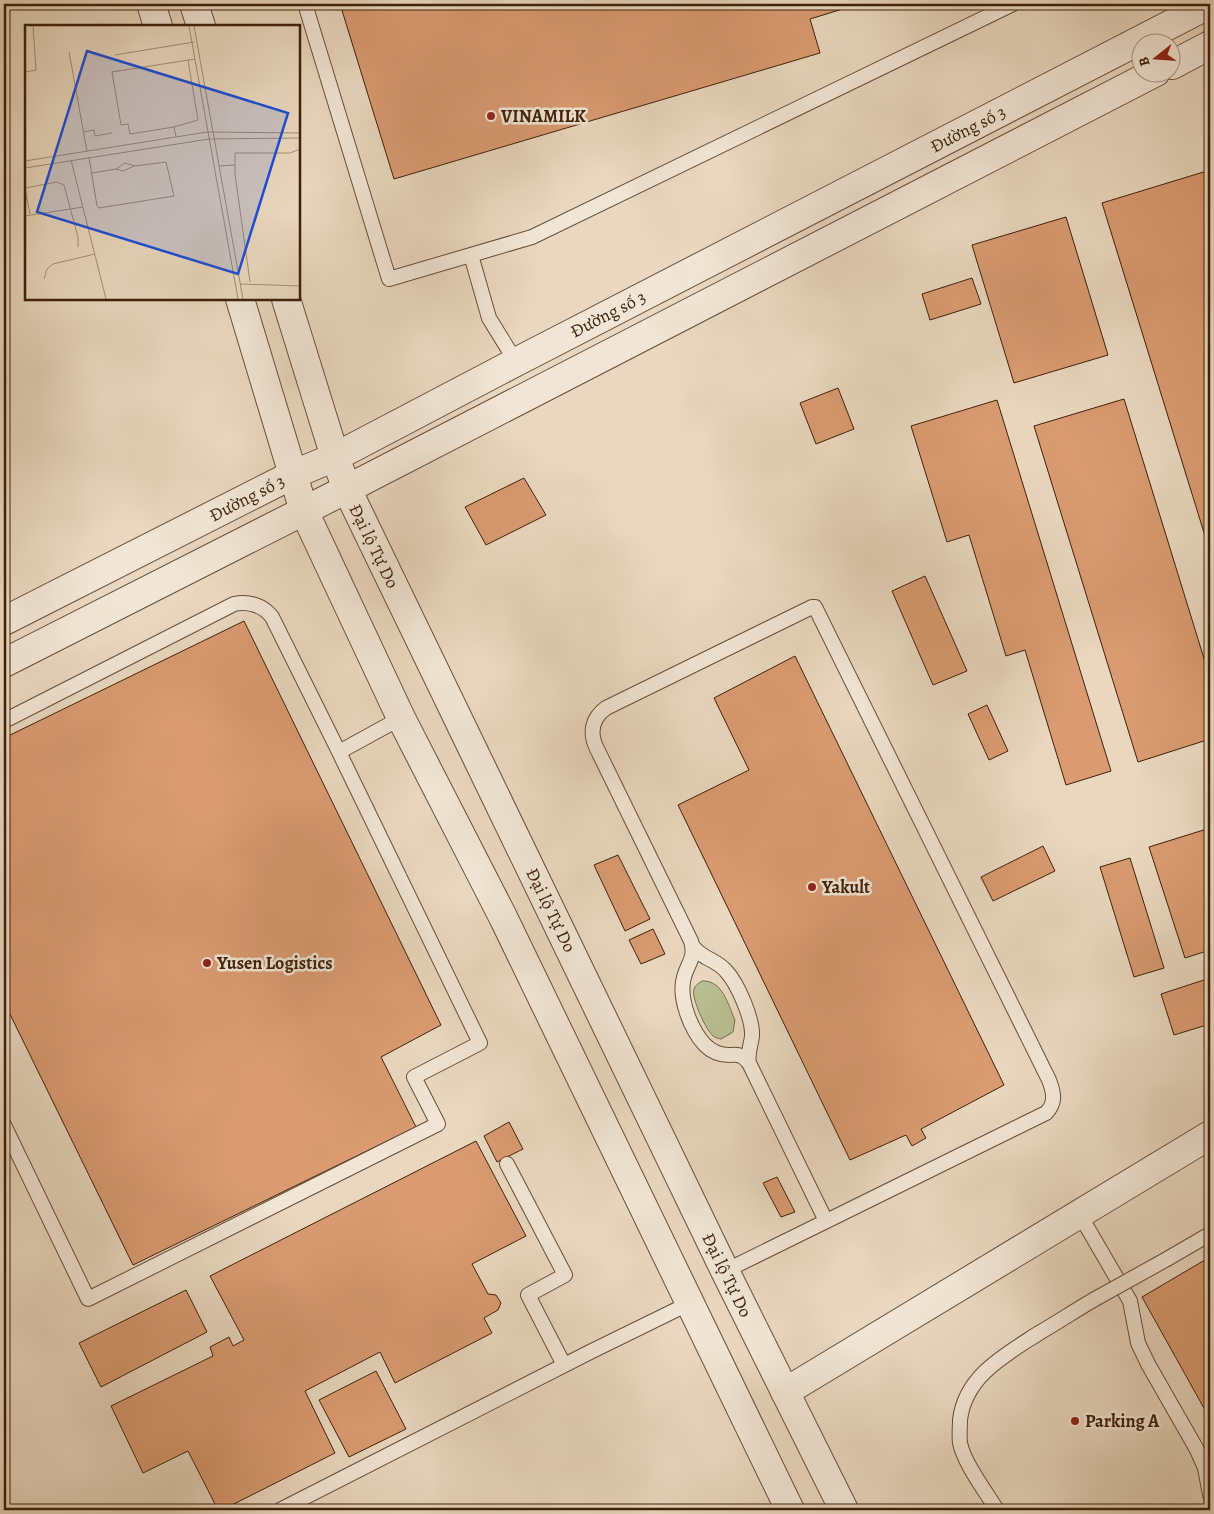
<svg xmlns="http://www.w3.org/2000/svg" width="1214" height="1514" viewBox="0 0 1214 1514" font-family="Alegreya,serif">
  <rect width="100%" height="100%" fill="#e9d8bf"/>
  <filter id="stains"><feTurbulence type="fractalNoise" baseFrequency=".004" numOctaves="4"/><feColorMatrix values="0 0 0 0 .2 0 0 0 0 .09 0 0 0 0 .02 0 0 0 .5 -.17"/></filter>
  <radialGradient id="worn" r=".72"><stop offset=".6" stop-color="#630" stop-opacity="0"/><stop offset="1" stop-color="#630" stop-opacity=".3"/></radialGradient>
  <path fill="#b7be91" stroke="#7b6f4d" d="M702 981C723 980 728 1005 735 1020L733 1032 721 1039C717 1038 716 1038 713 1036 706 1030 691 998 694 989 695 985 699 983 702 981Z"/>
  <path fill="#da9b72" stroke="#3f2009" d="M340 4H859L810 19 820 53 394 179Z
    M1210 170V552L1102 203Z
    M1066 217 1108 355 1014 383 972 245Z
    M972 278 981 304 930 320 922 294Z
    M838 388 854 429 816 444 800 403Z
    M1124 399 1210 678V739L1138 762 1034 426Z
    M997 400 1111 771 1066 785 1025 650 1006 656 969 535 947 542 911 426Z
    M524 478 546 515 486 545 465 507Z
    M925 576 967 671 933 685 892 591Z
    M244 621 441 1025 381 1057 416 1127 133 1265 4 1002V738Z
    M795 656 1004 1085 921 1129 926 1138 912 1146 906 1135 850 1160 678 805 749 770 714 698Z
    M987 705 1008 751 989 760 968 714Z
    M1210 828V950L1185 958 1149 847Z
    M1043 846 1055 871 993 901 981 877Z
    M618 855 650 919 625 931 594 865Z
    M1130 858 1164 968 1134 977 1100 867Z
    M653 929 665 954 641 964 629 940Z
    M1210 978V1024L1174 1035 1161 994Z
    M509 1122 523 1149 497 1162 484 1136Z
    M476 1141 526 1236 472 1264 488 1294 496 1295 501 1303 498 1310 484 1318 492 1333 395 1383 380 1352 305 1391 335 1453 222 1510H218L188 1451 143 1473 111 1406 213 1356 210 1347 229 1337 233 1346 244 1340 210 1276Z
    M777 1177 795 1212 781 1217 763 1183Z
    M1210 1257V1419L1142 1297Z
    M186 1290 207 1332 101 1387 79 1343Z
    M376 1371 406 1429 349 1457 319 1400Z"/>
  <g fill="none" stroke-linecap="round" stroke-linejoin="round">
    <g stroke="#6a4e36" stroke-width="16">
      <path id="service" d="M305 4 389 279 532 237 1013 4
        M471 255 489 318 516 362
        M4 721 234 604C248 601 263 605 272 617L339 752
        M692 945C701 959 716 959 726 971 738 984 753 1019 752 1036 751 1046 747 1053 749 1063
        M4 1125 88 1299 438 1124 414 1077 480 1043 339 752 401 718
        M507 1164 565 1275 528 1295 564 1365
        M1080 1215 1130 1301 1138 1343 1148 1364 1196 1448 1205 1468 1210 1495
        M1167 1259 1210 1234
        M725 1271 1046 1113C1056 1103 1054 1093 1049 1080L815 607H812L606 708C592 718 589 733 597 749L691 941C696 958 688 962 684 977 678 998 691 1030 705 1045 712 1052 720 1055 729 1055 733 1055 737 1054 741 1056 744 1057 747 1061 749 1063L826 1221
        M280 1510 590 1352 690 1303
        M997 1510C986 1492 964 1463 960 1443 959 1435 960 1428 960 1420 965 1376 1005 1355 1039 1333 1058 1322 1076 1310 1095 1299"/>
    </g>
    <g stroke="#6a4e36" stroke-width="30">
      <path id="minor" d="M1172 65 1210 45
        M4 621 292 475 335 457 516 362 1210 4
        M4 663 347 489 1156 72
        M785 1392 1210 1135"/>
    </g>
    <g stroke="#6a4e36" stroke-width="30">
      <path id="tertiary" d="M151 4 158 26
        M194 4 201 26
        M240 299 304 511 401 718 503 917 790 1510
        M286 299 335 457 347 489 725 1271 844 1510"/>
    </g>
    <use href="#service" stroke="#f1e6d5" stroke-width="14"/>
    <use href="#minor" stroke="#f1e6d5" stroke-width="28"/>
    <use href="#tertiary" stroke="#f1e6d5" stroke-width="28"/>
    <g stroke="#6a4e36" stroke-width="16" stroke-linecap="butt">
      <path id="service-bridge" d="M1095 1299 1167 1259"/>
    </g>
    <use href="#service-bridge" stroke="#f1e6d5" stroke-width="14"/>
  </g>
  <g fill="#8f2418" stroke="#f1e6d5" stroke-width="2">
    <circle cx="491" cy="116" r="5"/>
    <circle cx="812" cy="887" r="5"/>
    <circle cx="207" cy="963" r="5"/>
    <circle cx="1075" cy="1421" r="5"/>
  </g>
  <g text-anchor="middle" stroke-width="5" stroke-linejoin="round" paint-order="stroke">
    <g font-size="18" font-weight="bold" fill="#3f2009" stroke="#f1e6d5" text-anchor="start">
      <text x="501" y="122">VINAMILK</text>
      <text x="822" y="893">Yakult</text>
      <text x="217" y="969">Yusen Logistics</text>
      <text x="1085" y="1427">Parking A</text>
    </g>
    <g font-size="18" fill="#3f2009" stroke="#f1e6d5">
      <text transform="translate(968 129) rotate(-27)" y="6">Đường số 3</text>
      <text transform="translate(608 314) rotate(-27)" y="6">Đường số 3</text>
      <text transform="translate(247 498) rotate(-27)" y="6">Đường số 3</text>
      <text transform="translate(374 546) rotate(64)" y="6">Đại lộ Tự Do</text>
      <text transform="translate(551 910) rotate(64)" y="6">Đại lộ Tự Do</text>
      <text transform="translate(727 1275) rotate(64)" y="6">Đại lộ Tự Do</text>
    </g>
  </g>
  <g transform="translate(25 25)">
    <rect width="275" height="275" fill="#e9d8bf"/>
    <path fill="none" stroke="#a58e76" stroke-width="1" d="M164 1 213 274M169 1 218 274M44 27 62 126M90 30 169 17M0 47 11 45 8 1M149 102 173 95 163 35M58 107 69 105 70 111 87 108M151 112 149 102 105 109 103 99 96 100 87 47 170 34M64 132 72 181 74 183 149 171 141 137 110 141 100 138 91 144 67 148M46 135 81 274M0 136 182 107 275 108M194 141 210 140M0 143 184 114 275 113M91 144 98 146 109 141M0 163 32 157 39 160 53 212V222M0 164 5 189M0 191 58 182M19 254 22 244 28 239 70 229M225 257 210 149V128H265L275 124M215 259 275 261"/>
    <path fill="#1d4ed8" fill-opacity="0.15" stroke="#1d4ed8" stroke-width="2.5" d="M62 26 263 88 213 249 12 187Z"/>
    <rect width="275" height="275" fill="none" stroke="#3f2009" stroke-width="2.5"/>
  </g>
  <rect width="1214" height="1514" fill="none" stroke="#e9d8bf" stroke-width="20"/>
  <rect x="5" y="5" width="1204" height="1504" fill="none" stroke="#3f2009" stroke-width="2.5"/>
  <rect x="10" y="10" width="1194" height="1494" fill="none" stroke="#3f2009"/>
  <g transform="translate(1156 58) rotate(253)"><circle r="24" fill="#f1e6d5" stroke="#aa9783"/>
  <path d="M0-4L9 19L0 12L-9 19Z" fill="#8f2418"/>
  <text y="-8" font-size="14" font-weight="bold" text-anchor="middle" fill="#3f2009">B</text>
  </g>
  <rect width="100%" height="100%" filter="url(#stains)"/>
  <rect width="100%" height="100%" fill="url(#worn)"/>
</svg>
